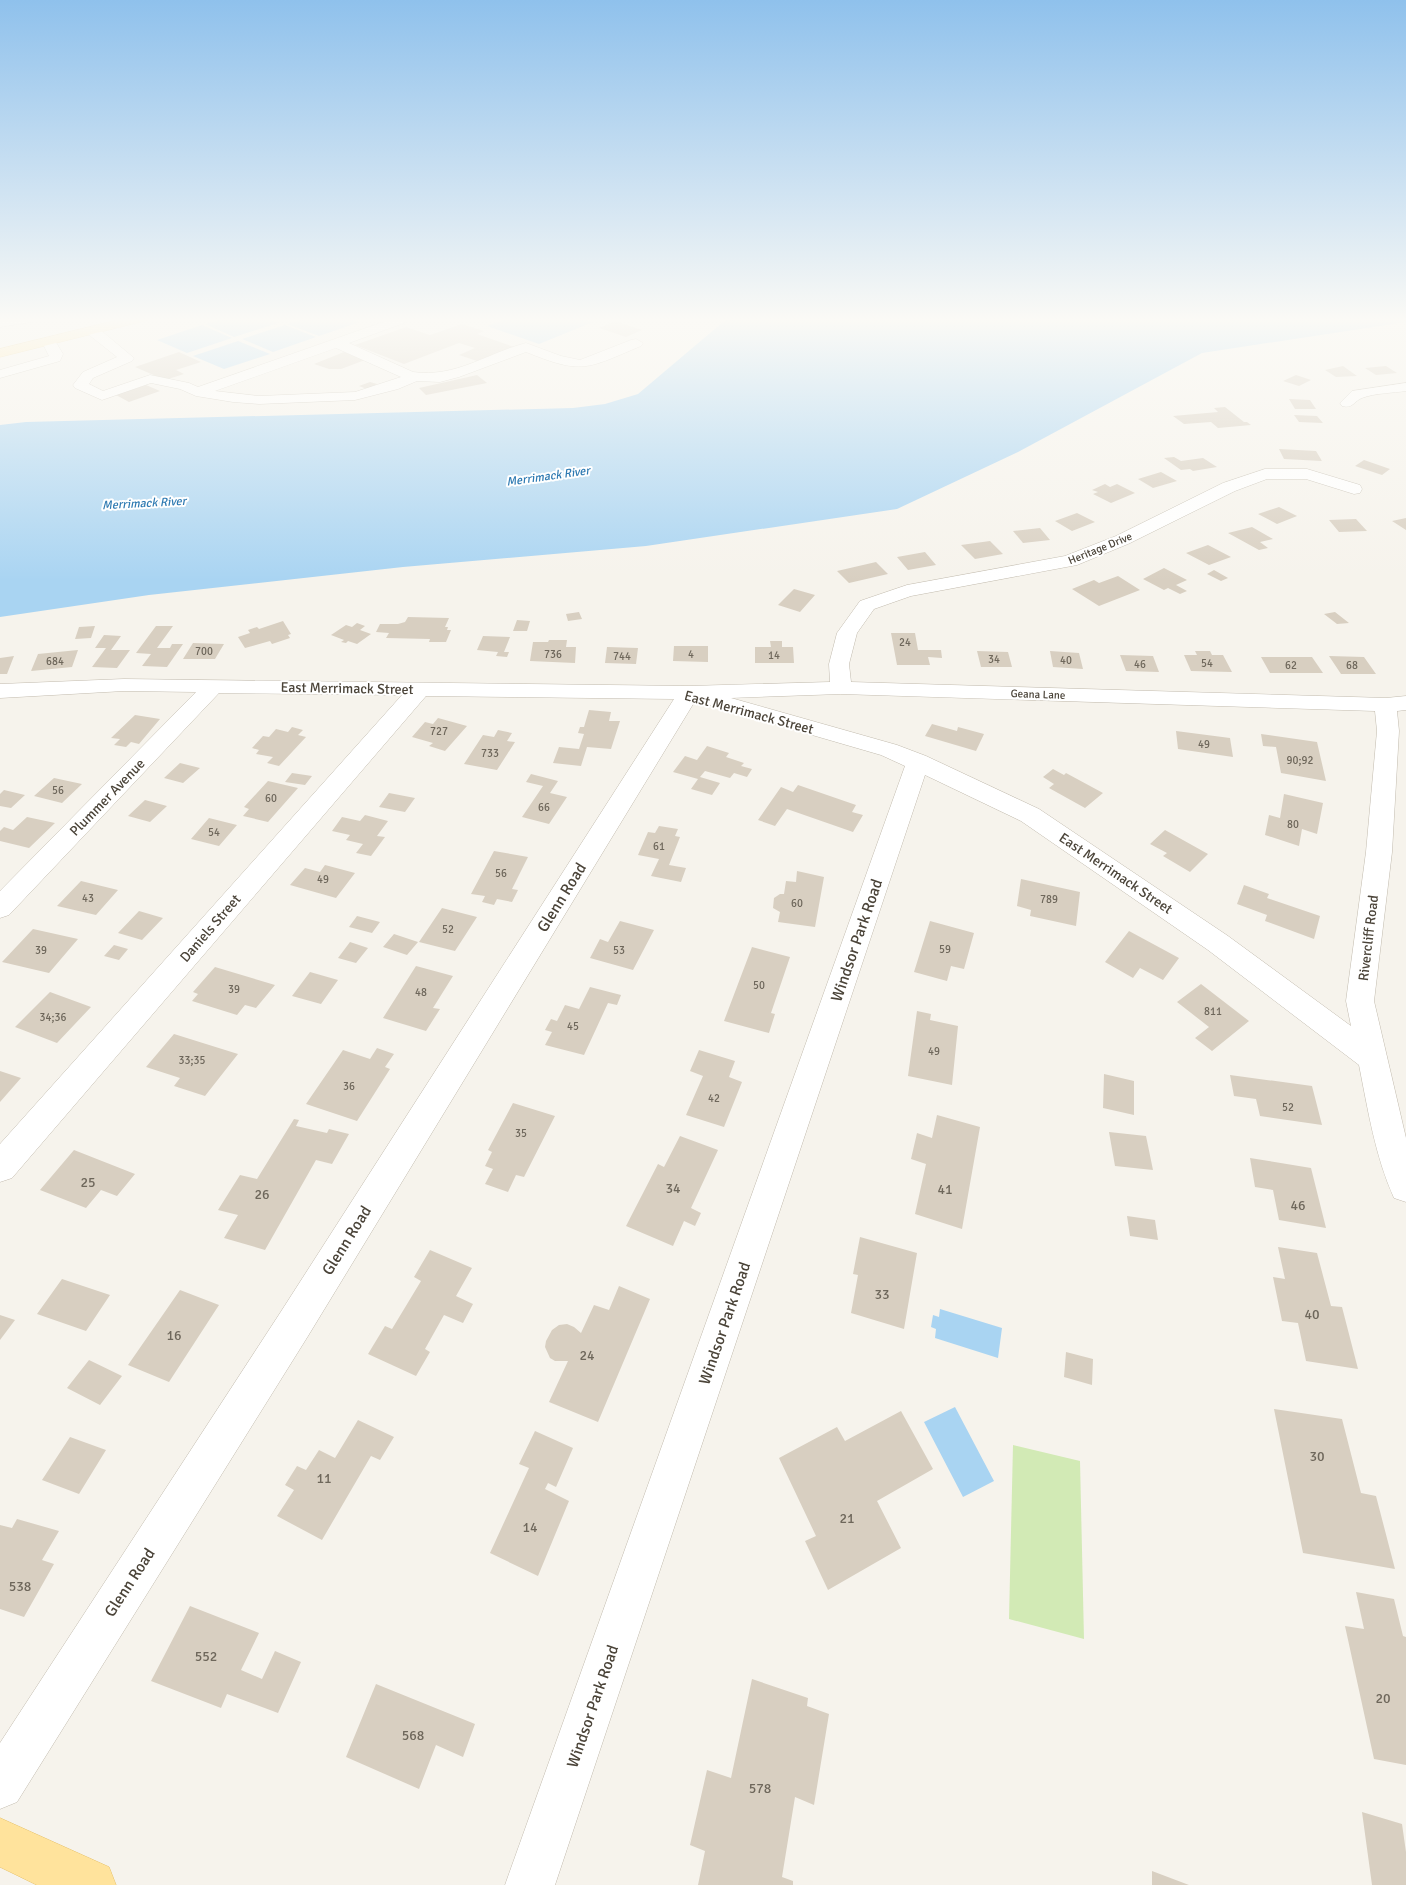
<svg xmlns="http://www.w3.org/2000/svg" width="1406" height="1885" viewBox="0 0 1406 1885" font-family="Signika,sans-serif">
  <rect width="100%" height="100%" fill="#f6f3ec"/>
  <path fill="#d2eab5" d="M1013 1445 1080 1461 1084 1639 1009 1619Z"/>
  <path fill="#a9d4f2" d="M229 317H262L278 323 234 337 205 324Z
    M310 317H345L360 322 319 336 287 324Z
    M511 317H577L593 322 539 344 487 326Z
    M729 317H1406V322L1202 353 1018 452 897 509 646 546 403 567 149 595 0 617V425L26 422 573 408 605 404 638 394Z
    M202 325 232 338 187 353 157 340Z
    M285 325 316 337 273 352 242 339Z
    M238 341 270 354 224 369 193 356Z
    M940 1309 1002 1328 998 1358 935 1338 936 1329 931 1327 933 1315 939 1317Z
    M955 1407 994 1481 963 1497 924 1422Z"/>
  <path fill="#d8cfc1" d="M615 321 642 330 626 337 599 328Z
    M462 324 484 331 477 334 514 347 477 361 459 355 475 348 459 343 404 364 355 345 406 327 430 335Z
    M179 352 201 362 176 370 184 374 165 380 135 367Z
    M344 352 365 360 341 369H329L314 364Z
    M1343 366 1357 376 1336 377 1325 370Z
    M1386 366 1397 373 1376 375 1365 368Z
    M477 375 487 383 426 395 419 388Z
    M1296 375 1311 380 1299 386 1283 381Z
    M370 382 377 384 367 389 359 386Z
    M146 385 160 391 129 402 116 395Z
    M1289 399 1310 400 1316 409H1295Z
    M1225 407 1244 422H1247L1251 425 1218 428 1211 422 1184 424 1173 416 1218 412 1214 408Z
    M1294 415 1317 416 1323 423 1299 422Z
    M1279 449 1316 451 1322 461 1284 459Z
    M1174 457 1181 461 1203 458 1217 467 1193 471 1190 469 1181 470 1164 458Z
    M1364 460 1390 469 1382 475 1355 466Z
    M1161 472 1177 481 1153 488 1138 479Z
    M1105 484 1110 487 1117 484 1135 493 1111 503 1093 494 1098 492 1092 490Z
    M1279 507 1297 516 1277 524 1258 514Z
    M1077 513 1095 522 1072 531 1055 521Z
    M1406 518V530L1392 521Z
    M1356 519 1367 531 1339 532 1329 520Z
    M1252 527 1273 539 1260 542 1268 548 1259 550 1228 533Z
    M1040 528 1050 540 1023 543 1013 531Z
    M990 541 1003 554 975 559 961 545Z
    M1208 545 1231 557 1209 565 1186 553Z
    M925 552 936 565 908 570 897 557Z
    M876 562 888 574 849 583 837 571Z
    M1164 568 1187 580 1176 585 1187 591 1180 594 1168 588 1164 590 1143 579Z
    M1214 570 1228 578 1221 581 1207 574Z
    M1118 576 1140 590 1099 606 1072 589 1094 580 1099 583Z
    M794 589 815 595 800 612 778 605Z
    M579 612 582 619 568 621 566 614Z
    M1335 612 1349 623 1337 624 1324 614Z
    M408 617 449 618 445 627H448L447 630H451L446 642H429L430 639 386 638 389 633 376 632 380 624H398L405 622Z
    M517 620 530 621 527 631H513Z
    M283 621 291 634 288 635 290 638 272 644 270 641 245 648 238 637 250 633 248 630 257 627 259 629Z
    M357 623 365 626 360 630 371 634 357 644 348 641 346 643 341 642 344 640 331 635 346 625 352 627Z
    M95 626 91 638 75 639 79 627Z
    M156 626H173L157 648H170L172 644H183L167 667 142 666 151 654 136 653Z
    M891 633H915L918 650H941L942 658 928 657 930 665H897Z
    M104 635 121 636 111 650H130L117 668 92 667 106 648H95Z
    M483 636 510 637 504 652H509L507 657 496 656 498 652 477 650Z
    M549 640H567L566 647H576L575 663 530 661 533 642H548Z
    M770 641H782V647H793L794 663H755V647H771Z
    M193 643 224 644 215 659H183Z
    M674 646H708V662L673 661Z
    M607 647 638 648 636 664 605 663Z
    M78 650 72 667 31 671 38 654Z
    M977 651 1008 652 1012 667H981Z
    M1050 651 1079 653 1083 669 1053 667Z
    M1195 651H1210L1212 655H1223L1232 672 1191 671 1184 655H1197Z
    M1120 655 1153 656 1159 672 1126 671Z
    M14 656 7 674H0V658Z
    M1329 656 1364 657 1376 674H1341Z
    M1261 657H1312L1323 673H1270Z
    M589 710 611 712 609 721H620L611 749 587 747 581 766 553 763 559 747 579 749 584 734 578 733 580 727H584Z
    M135 715 160 719 139 744 131 742 126 747 114 745 120 739 111 738Z
    M438 718 467 726 445 751 429 746 433 743 412 737 425 722 433 724Z
    M932 724 957 731 958 727 984 734 976 751 925 736Z
    M292 727 303 730 298 735 306 737 279 766 267 763 273 757 256 754 259 750 252 748 263 736 269 737 276 729 288 732Z
    M498 730 512 733 507 741 515 742 497 770 464 764 483 735 494 737Z
    M1176 731 1230 738 1233 757 1178 749Z
    M1261 734 1317 742 1326 781 1281 773 1276 747 1263 746Z
    M707 746 729 753 726 757 744 763 741 766 752 769 747 777 734 773 730 778 705 771 700 777 720 783 712 795 691 789 698 779 673 772 685 756 697 760Z
    M180 763 200 768 183 783 164 778Z
    M1053 769 1064 775 1066 773 1103 793 1085 808 1049 788 1054 784 1043 777Z
    M292 773 312 776 305 785 285 782Z
    M531 774 558 781 550 793 567 797 549 824 522 817 543 786 526 782Z
    M54 778 82 784 62 803 34 796Z
    M268 781 298 788 268 822 243 816 249 809 244 807Z
    M798 785 856 805 852 812 863 815 853 832 787 809 775 826 758 820 781 787 793 792Z
    M4 790 25 795 11 808 0 806V794Z
    M389 793 415 798 405 812 379 807Z
    M1284 794 1323 803 1317 834 1302 829 1299 846 1265 835 1269 815 1280 818Z
    M145 800 167 806 150 822 128 816Z
    M365 815 388 821 377 836 385 837 371 856 356 853 363 844 346 840 350 835 332 831 342 817 360 821Z
    M27 817 55 823 29 848 0 841V831L4 827 13 830Z
    M209 818 237 825 219 846 191 839Z
    M659 826 678 829 675 836 680 837 669 865 686 868 681 882 651 876 659 859 638 855 648 832 655 833Z
    M1165 830 1208 854 1190 872 1163 856 1167 853 1150 844Z
    M494 851 528 857 512 889 518 890 512 902 497 899 494 905 482 902 485 896 471 894Z
    M325 865 355 873 336 898 290 885 305 868 320 872Z
    M797 871 824 877 815 927 778 922 780 912 773 908 774 898 780 894H784L786 881 796 882Z
    M1021 879 1080 892 1076 926 1030 916 1031 910 1017 906Z
    M81 881 118 890 96 915 57 906Z
    M1244 885 1269 894 1267 898 1320 916 1314 939 1265 921 1267 915 1237 904Z
    M442 908 477 917 455 951 419 942Z
    M139 911 163 918 142 940 118 933Z
    M357 916 380 922 372 933 349 927Z
    M620 921 654 930 633 970 590 958 600 939 608 942Z
    M930 921 974 933 964 969 951 966 947 981 914 972Z
    M33 929 78 939 49 973 2 962Z
    M1129 931 1179 958 1163 980 1140 968 1133 978 1105 962Z
    M394 934 418 942 407 955 383 947Z
    M350 942 368 948 356 963 338 958Z
    M114 945 128 949 119 960 104 956Z
    M752 947 790 957 771 1013 775 1014 769 1033 724 1021Z
    M416 966 453 976 433 1008 440 1009 426 1031 383 1018Z
    M215 967 275 985 256 1008 245 1005 237 1015 192 1001 198 994 193 992Z
    M310 972 338 980 321 1004 292 996Z
    M1201 984 1249 1021 1212 1051 1195 1038 1209 1027 1177 1002Z
    M590 987 621 995 617 1005 608 1003 584 1055 545 1045 552 1032 545 1030 551 1019 557 1021 565 1005 579 1009Z
    M50 992 91 1007 57 1043 15 1027Z
    M917 1011 931 1014 930 1020 958 1026 952 1085 908 1076Z
    M174 1034 238 1054 205 1096 174 1086 180 1078 146 1067Z
    M377 1048 394 1054 385 1067 390 1069 357 1121 306 1104 343 1050 370 1059Z
    M699 1050 735 1061 729 1077 742 1082 724 1127 686 1115 703 1076 690 1071Z
    M0 1071 21 1078 0 1102Z
    M1104 1074 1134 1081V1115L1103 1108Z
    M1230 1075 1312 1086 1322 1125 1260 1116 1256 1099 1234 1096Z
    M513 1103 555 1116 524 1177 516 1175 508 1192 485 1184 493 1169 485 1166 492 1152 488 1150Z
    M937 1115 980 1127 962 1229 915 1214 926 1164 911 1159 917 1133 932 1138Z
    M294 1119 299 1120 296 1126 327 1133 329 1129 349 1134 332 1164 316 1160 265 1250 224 1238 238 1215 218 1210 240 1175 257 1179Z
    M1109 1132 1146 1136 1153 1170 1115 1166Z
    M680 1136 718 1150 691 1208 701 1213 695 1226 684 1221 673 1246 626 1226 658 1164 664 1167Z
    M74 1150 135 1174 117 1196 101 1190 86 1208 40 1190Z
    M1250 1158 1311 1168 1326 1228 1279 1220 1273 1190 1255 1187Z
    M1127 1216 1155 1220 1158 1240 1130 1236Z
    M860 1237 917 1253 904 1329 851 1313 858 1275 853 1274Z
    M1278 1247 1317 1253 1331 1306 1342 1307 1358 1369 1306 1361 1298 1323 1282 1321 1273 1277 1285 1279Z
    M430 1250 472 1268 456 1296 473 1304 463 1323 444 1315 425 1349 430 1352 416 1376 368 1354 385 1326 392 1329 421 1281 414 1277Z
    M62 1279 110 1295 86 1331 37 1314Z
    M619 1286 650 1299 598 1422 549 1402 568 1361H555L550 1358 545 1347 546 1341 552 1330 559 1325 567 1324 574 1327 581 1333 594 1305 609 1310Z
    M180 1290 219 1305 169 1382 128 1365Z
    M0 1315 15 1320 0 1340Z
    M1066 1352 1093 1359 1092 1385 1064 1377Z
    M89 1360 122 1376 100 1405 67 1388Z
    M1274 1409 1342 1419 1361 1493 1376 1496 1395 1569 1303 1553Z
    M901 1411 933 1469 877 1501 901 1548 828 1590 805 1541 816 1536 779 1458 837 1427 845 1441Z
    M358 1420 394 1437 380 1460 371 1456 322 1540 277 1516 294 1490 285 1485 297 1466 306 1470 319 1450 335 1458Z
    M535 1431 573 1448 556 1487 548 1483 545 1489 569 1501 538 1576 490 1553 529 1468 519 1464Z
    M70 1437 106 1450 79 1494 42 1480Z
    M17 1519 59 1531 42 1560 54 1564 24 1617 0 1609V1525L12 1528Z
    M1356 1592 1394 1599 1403 1636 1406 1637V1765L1374 1759 1345 1626 1364 1629Z
    M190 1606 259 1633 241 1670 262 1679 275 1651 301 1662 278 1713 227 1694 221 1708 151 1681Z
    M752 1679 808 1698 807 1706 829 1714 814 1805 795 1797 782 1877 793 1881V1885H698L705 1851 690 1845 707 1770 731 1778Z
    M376 1684 475 1724 463 1757 436 1745 419 1789 346 1757Z
    M1362 1812 1402 1824 1406 1852V1885H1372Z
    M1152 1871 1189 1885H1152Z"/>
  <g fill="none" stroke-linecap="round" stroke-linejoin="round">
    <g stroke="#c2bbae" stroke-width="1">
      <path id="minor" d="M15 317H44L38 321 0 327V319Z
        M381 317H401L405 320 404 323 349 343 413 372C456 378 487 353 526 343L561 356 580 360 631 340 636 339 643 343 641 346C586 369 583 375 526 352L459 377 440 382 417 381 398 389 355 400 259 404 233 402 196 396 180 389 151 383 102 400 75 388 73 385 83 372 117 357 88 334 86 331 93 327 98 328 134 358 132 361 93 378 89 384 103 391 150 375 189 383 198 387 386 321ZM336 348 401 377 355 392 259 396 215 391Z
        M49 338 54 339 63 354 60 361 0 378V370L49 356 42 342Z
        M1406 383V391C1393 393 1375 393 1362 398 1354 401 1353 409 1342 406L1340 403 1352 391Z
        M1265 469H1307L1360 485 1362 489 1360 493 1354 494 1306 479H1267L1235 491 1128 544 1077 565 911 596 874 609 857 633 849 664 851 682 1386 698 1406 696V710L1397 711 1399 731 1392 852 1374 1001 1406 1138V1202L1394 1198C1375 1156 1368 1110 1359 1065L1208 950 1021 821 925 775 555 1885H505L905 766 881 755 695 701 308 1336 17 1802 0 1809V1743L282 1310 674 699 426 696 12 1178 0 1182V1144L402 695 219 693 9 915 0 918V891L196 692 124 691 0 698V684L124 679 689 686 830 682 829 664 837 633 860 601 907 585 1065 556 1116 536 1223 483ZM841 694 1375 711 1377 731 1366 852 1346 1001 1351 1026 1228 936 1039 809 926 756 897 745 731 698Z"/>
    </g>
    <g stroke="#e6c16a" stroke-width="1">
      <path id="major" d="M130 317H149L148 320 0 357V349Z
        M0 1818 109 1867 116 1885H37L0 1867Z"/>
    </g>
    <use href="#minor" fill="#fff" fill-rule="evenodd"/>
    <use href="#major" fill="#ffe39c" fill-rule="evenodd"/>
  </g>
  <linearGradient id="sky" x2="0" y2="1"><stop stop-color="#8fc1ec"/><stop offset="0.55" stop-color="#fbfaf6"/><stop offset="1" stop-color="#fbfaf6" stop-opacity="0"/></linearGradient>
  <rect width="1406" height="581" fill="url(#sky)"/>
  <g text-anchor="middle" stroke-width="4" stroke-linejoin="round" paint-order="stroke">
    <g font-size="11" fill="#4b4439" stroke="#fff">
      <text transform="translate(1100 548) rotate(-22)" y="4">Heritage Drive</text>
      <text transform="translate(1038 694) rotate(2)" y="4">Geana Lane</text>
    </g>
    <g font-size="11" fill="#6e675b">
      <text x="905" y="646">24</text>
      <text x="204" y="655">700</text>
      <text x="553" y="658">736</text>
      <text x="691" y="658">4</text>
      <text x="774" y="659">14</text>
      <text x="622" y="660">744</text>
      <text x="994" y="663">34</text>
      <text x="1066" y="664">40</text>
      <text x="55" y="665">684</text>
      <text x="1207" y="667">54</text>
      <text x="1140" y="668">46</text>
      <text x="1291" y="669">62</text>
      <text x="1352" y="669">68</text>
      <text x="439" y="735">727</text>
      <text x="1204" y="748">49</text>
      <text x="490" y="757">733</text>
      <text x="1300" y="764">90;92</text>
      <text x="58" y="794">56</text>
      <text x="271" y="802">60</text>
      <text x="544" y="811">66</text>
      <text x="1293" y="828">80</text>
      <text x="214" y="836">54</text>
      <text x="659" y="850">61</text>
      <text x="501" y="877">56</text>
      <text x="323" y="883">49</text>
      <text x="88" y="902">43</text>
      <text x="1049" y="903">789</text>
      <text x="797" y="907">60</text>
      <text x="448" y="933">52</text>
      <text x="945" y="953">59</text>
      <text x="41" y="954">39</text>
      <text x="619" y="954">53</text>
      <text x="759" y="989">50</text>
      <text x="234" y="993">39</text>
      <text x="421" y="996">48</text>
      <text x="1213" y="1015">811</text>
      <text x="53" y="1021">34;36</text>
      <text x="573" y="1030">45</text>
      <text x="934" y="1055">49</text>
      <text x="192" y="1064">33;35</text>
      <text x="349" y="1090">36</text>
      <text x="714" y="1102">42</text>
      <text x="1288" y="1111">52</text>
      <text x="521" y="1137">35</text>
    </g>
    <g font-size="12" font-style="italic" fill="#2e7ab2" stroke="#fff">
      <text transform="translate(548 476) rotate(-8)" y="4">Merrimack River</text>
      <text transform="translate(144 503) rotate(-3)" y="4">Merrimack River</text>
    </g>
    <g font-size="14" fill="#4b4439" stroke="#fff">
      <text transform="translate(347 688) rotate(1)" y="5">East Merrimack Street</text>
      <text transform="translate(749 712) rotate(15)" y="5">East Merrimack Street</text>
      <text transform="translate(107 797) rotate(-46)" y="5">Plummer Avenue</text>
      <text transform="translate(1116 873) rotate(34)" y="5">East Merrimack Street</text>
      <text transform="translate(210 928) rotate(-49)" y="5">Daniels Street</text>
      <text transform="translate(1368 938) rotate(-83)" y="5">Rivercliff Road</text>
    </g>
    <g font-size="14" fill="#6e675b">
      <text x="88" y="1187">25</text>
      <text x="673" y="1193">34</text>
      <text x="945" y="1194">41</text>
      <text x="262" y="1199">26</text>
      <text x="1298" y="1210">46</text>
      <text x="882" y="1299">33</text>
      <text x="1312" y="1319">40</text>
      <text x="174" y="1340">16</text>
      <text x="587" y="1360">24</text>
      <text x="1317" y="1461">30</text>
      <text x="324" y="1483">11</text>
      <text x="847" y="1523">21</text>
      <text x="530" y="1532">14</text>
      <text x="20" y="1591">538</text>
      <text x="206" y="1661">552</text>
      <text x="1383" y="1703">20</text>
      <text x="413" y="1740">568</text>
      <text x="760" y="1793">578</text>
    </g>
    <g font-size="16" fill="#4b4439" stroke="#fff">
      <text transform="translate(561 897) rotate(-58)" y="6">Glenn Road</text>
      <text transform="translate(856 940) rotate(-71)" y="6">Windsor Park Road</text>
      <text transform="translate(346 1240) rotate(-58)" y="6">Glenn Road</text>
      <text transform="translate(724 1323) rotate(-71)" y="6">Windsor Park Road</text>
      <text transform="translate(129 1582) rotate(-57)" y="6">Glenn Road</text>
      <text transform="translate(592 1706) rotate(-71)" y="6">Windsor Park Road</text>
    </g>
  </g>
</svg>
